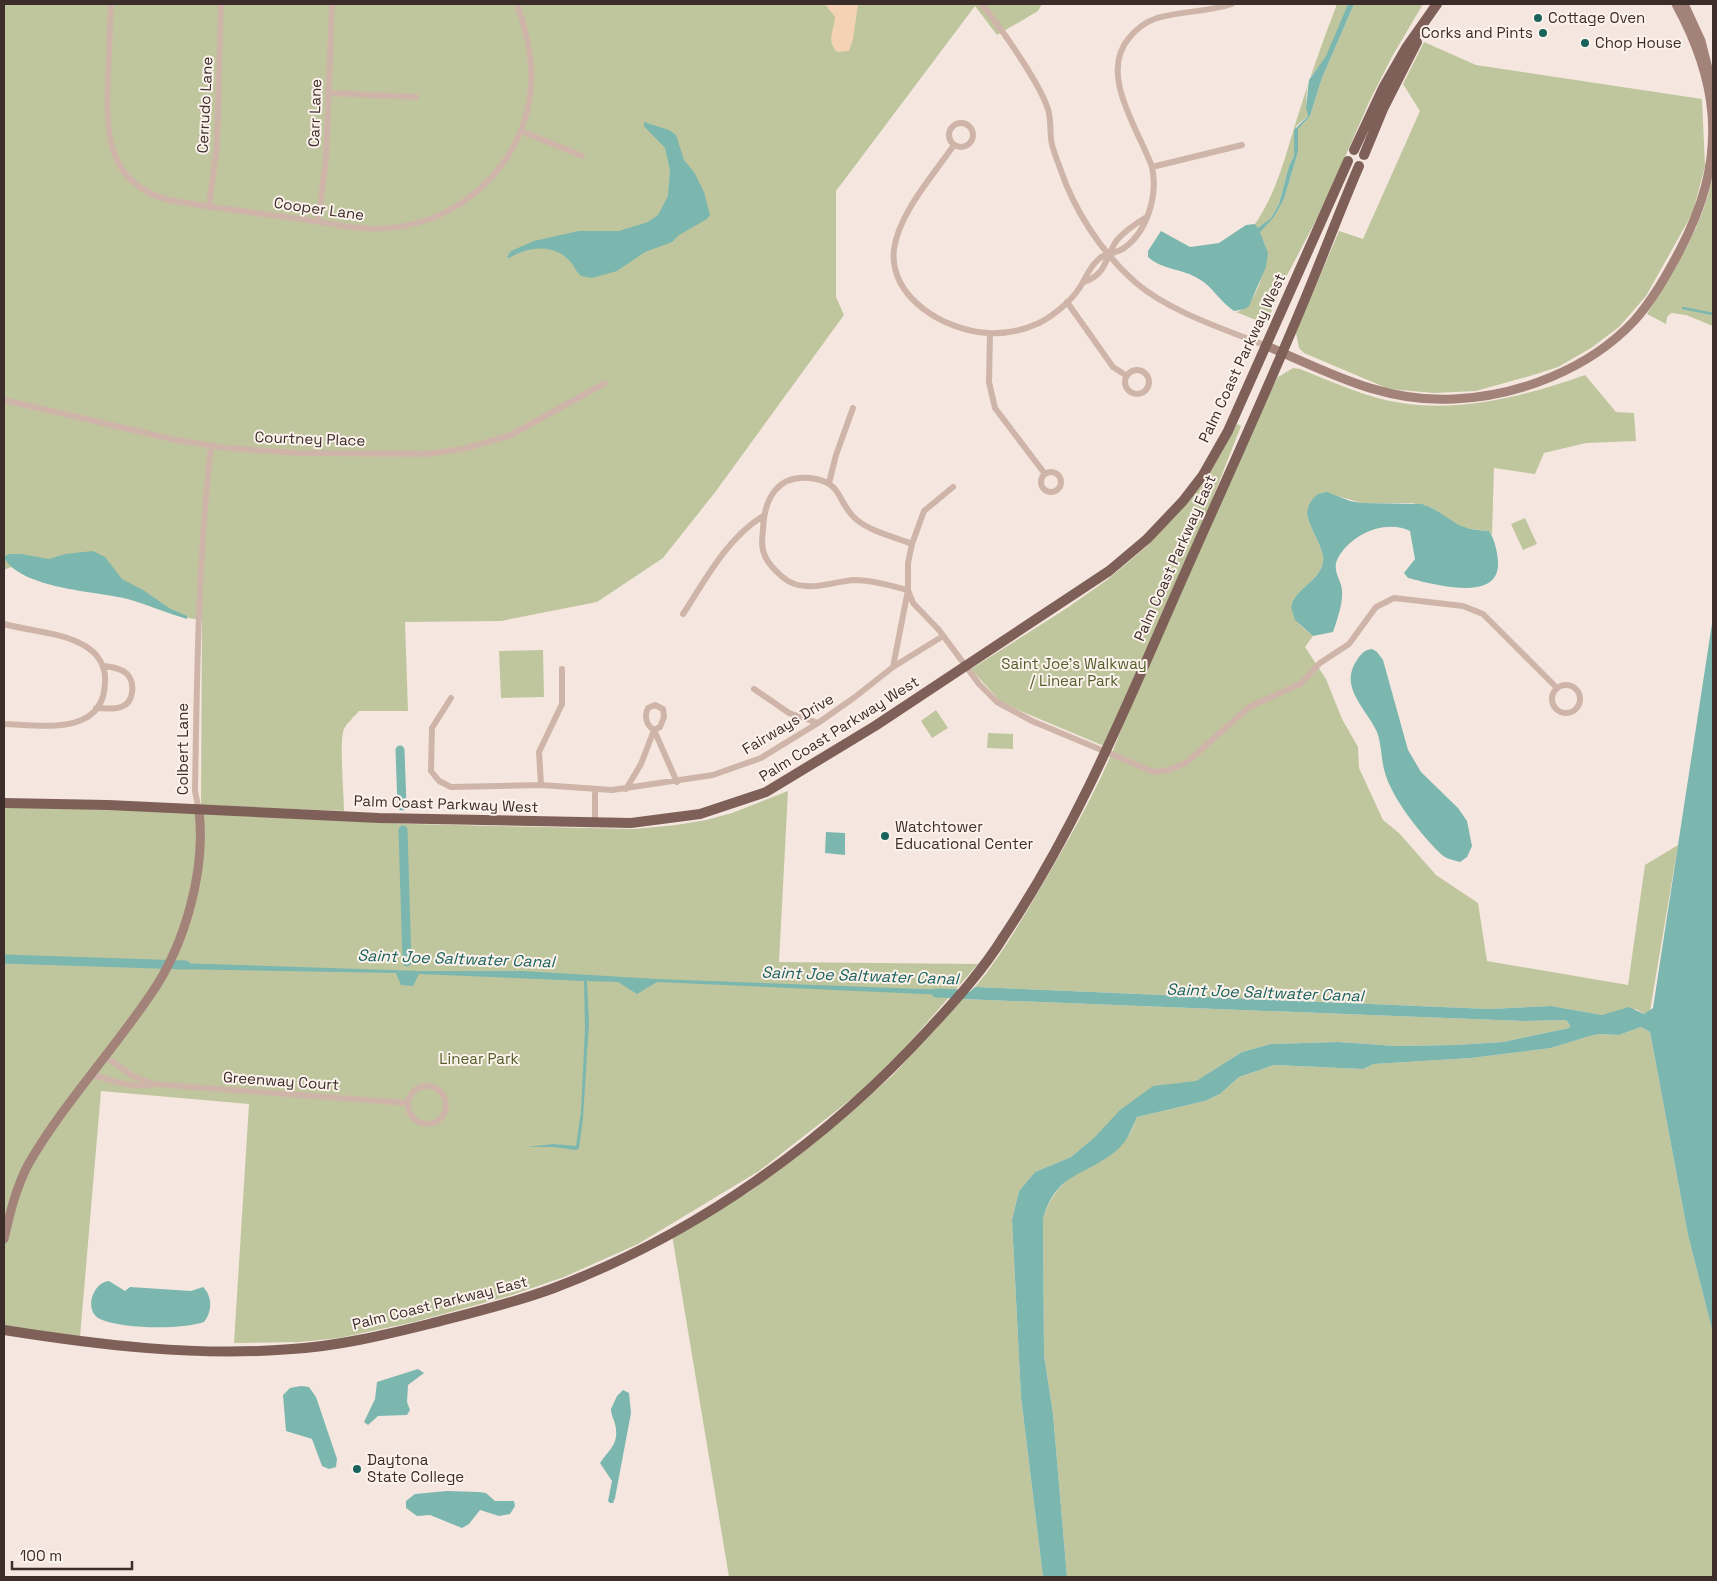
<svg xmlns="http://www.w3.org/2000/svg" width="1717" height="1581" viewBox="0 0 1717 1581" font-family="'Space Grotesk',sans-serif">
  <rect width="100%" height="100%" fill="#f5e7df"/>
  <path fill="#bfc69d" d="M4 4H1042L1038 11 997 35 975 6 836 191V297L844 315 716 491 663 558 597 602 501 621 405 622 408 711H359C355 716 347 723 344 729 339 740 344 795 344 811L201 805 202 620C176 618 154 606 128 599 87 588 49 592 11 567L4 570Z
    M1337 4H1348C1342 21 1334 38 1327 55 1323 64 1315 69 1311 77 1305 88 1306 105 1308 116L1296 126 1294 156 1289 166 1279 204 1271 218 1258 228 1255 224C1279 190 1288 145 1301 106 1312 71 1324 38 1337 4Z
    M1354 4H1423L1393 55 1370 100 1323 207 1284 281 1266 324 1236 312C1256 308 1266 268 1266 250 1266 245 1261 237 1259 232L1274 217 1284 199 1298 152V129L1310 116 1322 78Z
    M1424 42 1476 65 1702 99 1705 166 1693 212 1646 296 1619 327 1591 348 1558 367 1530 376 1476 391 1434 393 1389 389 1304 353 1299 348 1296 333 1339 231 1363 239 1420 111 1403 84Z
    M1713 174V326L1686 315 1671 313 1667 317 1666 324 1647 314C1674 270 1704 225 1713 174Z
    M1293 368 1300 369C1323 378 1347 389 1371 396 1442 418 1517 399 1585 375L1616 412 1634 413 1636 441 1586 443 1544 453 1535 474 1494 468 1492 535 1489 531 1463 528 1452 523 1431 507 1412 503H1362L1323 492 1307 513C1309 528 1320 541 1323 556 1326 579 1295 587 1291 607L1300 625 1313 636 1305 647 1326 679 1342 719 1358 747 1359 768 1383 820 1399 833 1436 875 1478 903 1487 961 1628 985 1645 865 1678 845 1650 1011 1644 1014 1636 1009 1602 1015 1551 1006 1489 1009 975 987C1002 955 1022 919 1044 882 1074 830 1105 777 1125 719L1271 389 1278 377Z
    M1237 424 1241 426 1210 505 1104 746 1018 710 999 700 971 669 1067 608 1107 580 1146 547 1205 482Z
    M1525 518 1537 544 1523 550 1511 524Z
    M543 650 544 697 501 698 499 651Z
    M936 710 948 728 932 738 921 721Z
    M988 733 1013 734V749L987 748Z
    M788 791 779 962 978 964 903 1050 859 1093 759 1171 638 1244 564 1277 509 1296 414 1322 339 1338 301 1342 234 1343 249 1104 101 1091 80 1337 4 1326V807L117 809 411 824 634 829 676 825 706 820 732 813Z
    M962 999 1523 1021 1566 1020 1570 1025 1569 1028 1503 1042 1456 1045 1396 1046 1338 1042 1271 1044 1242 1052 1196 1081 1096 1136 1071 1157 1035 1172 1019 1191 1012 1220 1021 1397 1043 1577H729L672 1235 749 1192 812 1145 892 1076Z
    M1641 1027 1650 1032 1688 1235 1713 1333V1577H1067L1053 1414 1044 1355 1043 1219C1056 1173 1095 1167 1127 1137 1132 1133 1134 1123 1137 1117L1205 1101 1220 1094 1239 1077 1274 1065 1363 1069 1374 1064 1471 1058 1551 1048 1590 1036 1599 1034 1619 1035Z"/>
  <path fill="#f3d3b3" d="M825 4H858L853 39 849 51 837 52C826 40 834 31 835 17Z"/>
  <path fill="#7bb6af" d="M1348 4H1354L1322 78 1310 116 1298 129V152L1284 199 1274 217 1260 232 1268 253 1266 267 1249 306 1245 309 1234 311C1220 302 1213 287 1199 279 1184 269 1162 270 1148 257V251L1161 231 1190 247 1219 243 1246 225 1255 224 1258 228 1271 218 1279 204 1289 166 1294 156V130L1308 116 1306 108 1309 80 1326 56Z
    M644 122 669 130 676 135 684 160 694 172 704 192 710 215 707 219 679 235 672 242 645 252 617 271 592 278 581 276C576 272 574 265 569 260 552 243 527 247 509 258L507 257 511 251 534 241 579 231H619L648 222 658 215 668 196 670 170 665 148 644 126Z
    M1327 492 1350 501 1362 503 1422 504C1425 506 1429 506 1432 508 1458 523 1456 529 1489 531 1495 540 1497 551 1498 561 1501 604 1432 584 1408 578L1404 573 1415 559 1410 531C1386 519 1351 534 1338 558 1331 571 1342 580 1342 591 1343 604 1337 620 1333 632L1313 636 1295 620 1291 607C1295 587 1326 579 1323 556 1320 541 1309 528 1307 513 1309 501 1315 493 1327 492Z
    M93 551 105 557 122 579 143 590 169 608 187 616V619C167 613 148 605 128 599 96 591 20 589 4 557L9 554H21L49 559 65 554Z
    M1713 617V1333L1688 1235 1650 1032 1641 1027 1619 1035 1599 1034 1590 1036 1551 1048 1471 1058 1374 1064 1363 1069 1274 1065 1239 1077 1220 1094 1205 1101 1137 1117C1132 1128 1127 1142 1117 1150 1085 1177 1057 1171 1043 1219L1044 1355 1053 1414 1067 1577H1043L1021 1397 1012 1220 1019 1191 1035 1172 1071 1157 1096 1136 1120 1110 1153 1086 1196 1081 1242 1052 1271 1044 1338 1042 1396 1046 1456 1045 1503 1042 1569 1028 1570 1025 1566 1020 1523 1021 962 999 975 987 1489 1009 1551 1006 1602 1015 1629 1007 1644 1014 1653 1008Z
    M1372 649 1377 652 1383 660 1408 750 1421 772 1458 808 1467 821 1472 846 1467 857 1460 862C1454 860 1446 859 1442 855 1422 836 1393 800 1385 773 1381 760 1382 746 1377 732 1367 709 1338 687 1357 660 1361 654 1364 650 1372 649Z
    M826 832 845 833V855L825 853Z
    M177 963 420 971H523L657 979 949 990 946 995 657 982 637 994 618 982 587 981 589 1023 583 1118 579 1148 576 1150 553 1147H527L553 1144 576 1146 581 1112 585 1028 584 981 419 974 413 986 401 985 396 973 174 969Z
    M109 1281 125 1291 130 1287 191 1291 203 1287C213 1297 212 1312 204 1322 180 1330 122 1329 100 1319 83 1311 93 1282 109 1281Z
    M418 1369 424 1373 408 1385 407 1402 410 1410 407 1415 378 1416 368 1425 364 1422 375 1399 377 1382Z
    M301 1386 309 1387 316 1397 337 1459 336 1467 329 1469 322 1466 312 1439 286 1431 283 1395 290 1388Z
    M623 1390 629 1393 631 1413 615 1498 613 1503H610L608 1501 612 1481 600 1463C609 1449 620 1444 615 1424 614 1419 611 1415 611 1409L617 1396Z
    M447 1491 479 1492 486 1493 495 1501H514L515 1506 510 1514 499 1516 480 1510 469 1524 462 1528 430 1515 417 1516 406 1508V1501L415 1494Z"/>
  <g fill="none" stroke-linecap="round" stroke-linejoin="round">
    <path stroke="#7bb6af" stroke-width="2.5" d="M1683 308 1713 314"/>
    <path stroke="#7bb6af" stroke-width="9" d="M400 750 402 806
      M403 830 407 962
      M4 959 186 965
      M936 993 965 994"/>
    <path stroke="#cfb5a9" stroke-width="6" d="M111 4C110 29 109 55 108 80 106 134 107 184 169 200 213 208 257 213 301 219 329 223 359 231 388 228 462 223 526 162 531 86 533 57 526 31 517 4
      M981 4C1000 26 1039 82 1048 109 1051 119 1050 129 1051 139 1052 149 1057 159 1060 168 1074 210 1101 252 1135 282 1168 311 1226 330 1267 346
      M329 93 416 97
      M949 135a12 12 0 1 1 24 0a12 12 0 1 1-24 0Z
      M521 131 582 156
      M954 145C934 174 899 213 894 249 888 298 946 331 988 333 1005 334 1024 330 1039 323 1055 315 1075 298 1083 282 1088 273 1091 265 1100 258 1107 253 1117 253 1124 248 1148 231 1158 194 1152 167 1139 130 1098 74 1129 38 1136 29 1145 22 1157 18 1181 11 1208 12 1232 4
      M1152 167 1242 145
      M209 206 217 145 221 4
      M318 222 326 159 332 4
      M1084 282C1108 274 1105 256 1117 240 1125 231 1135 224 1145 218
      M1067 302 1113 367 1127 376
      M990 334 989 382 995 408 1045 474
      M1125 382a12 12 0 1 1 24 0a12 12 0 1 1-24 0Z
      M4 400 176 440 227 448 299 453 427 454 463 449 511 435 605 383
      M1041 482a10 10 0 1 1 20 0a10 10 0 1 1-20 0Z
      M829 483 836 455 853 408
      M912 544 924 511 953 487
      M683 614C706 579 727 538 763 516
      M4 624C29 631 62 632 85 646 98 653 106 667 105 681 105 737 41 725 4 724
      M893 667 908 590V563L912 544C894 537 872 532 857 520 838 505 843 484 816 479 778 472 764 498 763 530 762 539 761 548 765 556 769 565 780 576 788 581 809 593 833 581 855 580 873 580 891 586 908 590L913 603 939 630 979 684 997 702 1032 721 1154 772 1169 770 1186 763 1249 707 1300 684 1320 663 1349 644 1376 607 1394 598 1463 606 1483 614 1557 688
      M1552 699a14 14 0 1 1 28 0a14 14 0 1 1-28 0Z
      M754 689 789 713 818 723
      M451 698 432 728 431 771 439 781 451 787 541 785 612 790 713 775 761 758 818 723 855 697 893 667 943 636
      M655 705 663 709 664 717 660 727 654 730C646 725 644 716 648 708Z
      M96 708C104 708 113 710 121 707 134 703 136 682 126 673 120 668 111 667 103 666
      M541 785 539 752 562 704V669
      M626 789 641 764 654 730 677 782
      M199 811 195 791C197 675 198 560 211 446
      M595 823V789
      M104 1056 131 1075 153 1084 408 1103
      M90 1074C111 1080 131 1089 152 1084
      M408 1105a19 19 0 1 1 38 0a19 19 0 1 1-38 0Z"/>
    <path stroke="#a3827a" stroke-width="9" d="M1684 4 1701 41 1711 80
      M1267 346C1330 373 1384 403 1454 399 1519 396 1589 369 1634 321 1652 301 1666 276 1679 252 1702 208 1716 165 1712 114 1709 76 1694 37 1676 4
      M4 1239C10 1213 16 1187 29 1163 64 1103 112 1052 151 994 185 945 206 870 199 811"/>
    <path stroke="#7f6059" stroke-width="10" d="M1354 150 1383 88 1406 48 1437 4
      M1364 155 1383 109 1417 42
      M4 803 108 805 379 818 631 823 700 814 766 792 875 726 1109 571 1147 539 1183 501 1203 475 1228 431 1348 161
      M4 1330C99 1345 196 1357 292 1349 338 1346 385 1335 429 1324 471 1313 514 1303 554 1288 697 1234 827 1141 929 1029 956 1000 983 970 1004 936 1071 836 1118 726 1166 616 1215 503 1268 391 1314 277 1329 240 1343 203 1359 166"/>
  </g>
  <g fill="#1a625c" stroke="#fcf2ec" stroke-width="2">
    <circle cx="1538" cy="18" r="5"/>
    <circle cx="1543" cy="33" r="5"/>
    <circle cx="1585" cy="43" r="5"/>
    <circle cx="885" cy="836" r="5"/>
    <circle cx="357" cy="1469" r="5"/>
  </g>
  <g text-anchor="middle" stroke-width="4" stroke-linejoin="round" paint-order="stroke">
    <g font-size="15" fill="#3c2c2a" stroke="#fcf2ec" text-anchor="start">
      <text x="1548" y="23">Cottage Oven</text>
      <text x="1533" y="38" text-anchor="end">Corks and Pints</text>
      <text x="1595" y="48">Chop House</text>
      <text x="895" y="832">Watchtower<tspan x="895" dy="17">Educational Center</tspan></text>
      <text x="367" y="1465">Daytona<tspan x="367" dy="17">State College</tspan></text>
    </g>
    <g font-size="15" fill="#3c2c2a" stroke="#fcf2ec">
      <text transform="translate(205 105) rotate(-87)" y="5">Cerrudo Lane</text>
      <text transform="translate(315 113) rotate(-88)" y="5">Carr Lane</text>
      <text transform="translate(319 209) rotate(8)" y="5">Cooper Lane</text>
      <text transform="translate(1242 358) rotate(-65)" y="5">Palm Coast Parkway West</text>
      <text transform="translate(310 439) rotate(2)" y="5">Courtney Place</text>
      <text transform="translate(1175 558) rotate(-66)" y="5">Palm Coast Parkway East</text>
      <text transform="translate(788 724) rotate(-31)" y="5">Fairways Drive</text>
      <text transform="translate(839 729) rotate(-32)" y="5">Palm Coast Parkway West</text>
      <text transform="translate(183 749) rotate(-90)" y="5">Colbert Lane</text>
      <text transform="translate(446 804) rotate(2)" y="5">Palm Coast Parkway West</text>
      <text transform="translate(281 1081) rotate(4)" y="5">Greenway Court</text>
      <text transform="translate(440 1303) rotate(-14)" y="5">Palm Coast Parkway East</text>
    </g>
    <g font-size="15" fill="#525d2a" stroke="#fcf2ec">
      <text x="1074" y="669">Saint Joe's Walkway<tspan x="1074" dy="17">/ Linear Park</tspan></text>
      <text x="479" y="1064">Linear Park</text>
    </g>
    <g font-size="16" font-style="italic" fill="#1a625c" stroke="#fcf2ec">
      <text transform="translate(456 958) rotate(2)" y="6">Saint Joe Saltwater Canal</text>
      <text transform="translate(860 975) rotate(2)" y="6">Saint Joe Saltwater Canal</text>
      <text transform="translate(1265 992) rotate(2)" y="6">Saint Joe Saltwater Canal</text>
    </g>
  </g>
  <rect width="1717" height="1581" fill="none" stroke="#3c2c2a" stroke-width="10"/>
  <path d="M12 1561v8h120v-8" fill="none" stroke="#3c2c2a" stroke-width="2.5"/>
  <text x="20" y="1561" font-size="15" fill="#3c2c2a" stroke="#fcf2ec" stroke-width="4" paint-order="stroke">100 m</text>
</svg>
